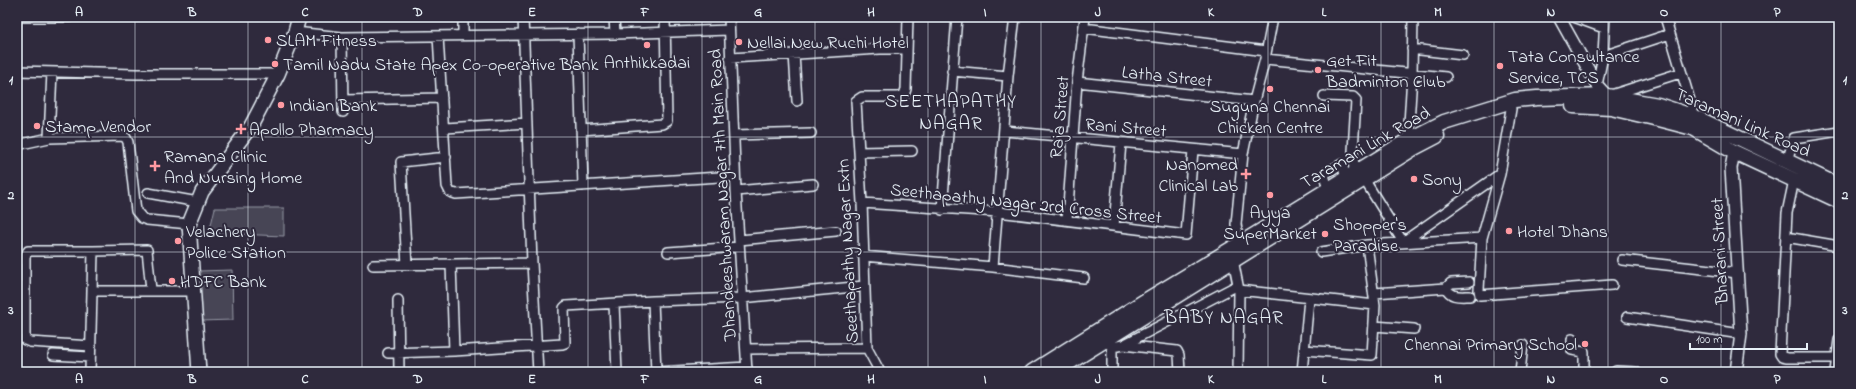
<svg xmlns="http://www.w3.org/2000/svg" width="1856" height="389" viewBox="0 0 1856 389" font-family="'Indie Flower',sans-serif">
  <rect width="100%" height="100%" fill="#2f2a3d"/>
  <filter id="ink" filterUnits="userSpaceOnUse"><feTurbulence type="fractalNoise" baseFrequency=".025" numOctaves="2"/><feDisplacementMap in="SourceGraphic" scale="8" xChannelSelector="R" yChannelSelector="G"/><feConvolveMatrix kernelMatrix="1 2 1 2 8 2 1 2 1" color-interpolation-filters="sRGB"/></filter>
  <g filter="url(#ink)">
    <path fill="#464455" stroke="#979aa6" d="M215 208H284V236L209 233Z
      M232 270 233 320 200 321 199 271Z"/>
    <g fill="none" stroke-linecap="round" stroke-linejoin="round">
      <g stroke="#e8f1f8" stroke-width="12">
        <path id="minor" d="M17 17H69
          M523 17 532 263 538 372
          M614 17 615 34
          M729 17 736 191 747 372
          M1574 17 1604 28
          M1665 17 1695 117
          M1084 28 1266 51
          M295 32 342 37 615 34 729 30
          M578 34 583 186
          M463 35V17
          M438 36 447 186 450 192 456 194 735 176
          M342 37 343 112
          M1412 49 1463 55
          M794 54 797 101
          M1603 56 1670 34
          M730 58 880 49H907
          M1265 59 1446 77
          M17 71 136 74H278
          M952 71 1008 76
          M1077 82 1254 101
          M1597 85 1603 56 1605 17
          M1611 95 1680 73
          M1324 96 1353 97 1356 100 1353 151 1354 173
          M343 100 442 98
          M445 128 527 123
          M581 130 662 124 667 121 665 17
          M1005 131 1243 154
          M734 135 811 133
          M49 138 52 72
          M1410 139 1409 124 1412 75 1413 17
          M17 145 49 138 122 136 126 138 128 142 136 211 142 218 147 220 189 224
          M859 152 912 151
          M1787 162 1794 138 1839 131
          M1364 179 1403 242 1500 174
          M1794 180 1787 213 1780 354 1782 357 1787 358H1839
          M1328 190 1324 174 1342 164 1346 178
          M736 191 813 184
          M148 193 198 202
          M862 203 998 212 1186 235 1193 150
          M942 210 957 17
          M1067 220 1077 82 1085 17
          M1114 226 1121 143
          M1786 237 1839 246
          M1482 238 1479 290 1480 295 1612 285
          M739 240 836 231
          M1239 244 1236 224 1243 154 1254 101 1265 59 1273 17
          M93 251 147 250 151 290
          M668 252 739 247
          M1321 252 1367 245 1482 238 1500 174 1511 109
          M863 256 993 267 1084 278
          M1233 260 1239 290 1238 372
          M1622 260 1738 273
          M451 264 454 351
          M373 265 532 263
          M407 265 401 162 446 157
          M993 267 1008 76 1015 17
          M1446 288C1451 298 1460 296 1470 296
          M1239 290 1375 305
          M93 291H194
          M1374 293 1446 288 1451 283 1469 282
          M398 300 399 372
          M653 301 656 372 747 367
          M614 304 617 372
          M1627 317 1741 334
          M1374 326 1414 329
          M1572 339V350L1584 352V372
          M1105 340 1112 347 1123 345 1238 285
          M1123 345 1177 351 1179 355 1180 372
          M746 349 867 348
          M1304 350 1372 355 1375 305 1367 245
          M388 353 454 351 562 344 565 343 564 308 566 306 653 301 742 298 864 286
          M53 355 90 357
          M1616 371 1636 372
          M90 372 93 251H28L25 256V340L30 342 91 346
          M880 372 867 348 862 203 856 101 862 97H899L904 95 906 89 908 17
          M1112 372V347
          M1302 372 1309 299
          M1520 372 1523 345
          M1835 372 1839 340"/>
      </g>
      <g stroke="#e8f1f8" stroke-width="14">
        <path id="tertiary" d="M1559 17 1597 85 1607 96
          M1734 152 1731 168 1741 334 1736 372"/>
      </g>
      <g stroke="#e8f1f8" stroke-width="16">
        <path id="secondary" d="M199 372 189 224 202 192 251 126 278 74 295 32 299 17"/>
      </g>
      <g stroke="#e8f1f8" stroke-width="17">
        <path id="primary" d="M1573 106 1611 108 1654 118 1693 128 1734 152 1839 201
          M1032 372 1145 301 1256 234 1410 139 1444 122 1515 100 1537 98 1607 96 1658 105 1695 117 1839 186
          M1054 372 1414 148 1437 136"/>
      </g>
      <use href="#minor" stroke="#2f2a3d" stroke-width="9"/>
      <use href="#tertiary" stroke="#2f2a3d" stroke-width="11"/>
      <use href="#secondary" stroke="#2f2a3d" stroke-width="13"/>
      <use href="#primary" stroke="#2f2a3d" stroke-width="14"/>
    </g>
  </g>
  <path fill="none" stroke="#e8f1f8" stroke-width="1" stroke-opacity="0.55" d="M135 17V372M248 17V372M362 17V372M475 17V372M588 17V372M702 17V372M815 17V372M928 17V372M1041 17V372M1154 17V372M1268 17V372M1381 17V372M1494 17V372M1608 17V372M1721 17V372M17 137H1839M17 252H1839"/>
  <g fill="#ff9aa2" stroke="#2f2a3d" stroke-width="1.5">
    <circle cx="268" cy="40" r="4"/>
    <circle cx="739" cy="42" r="4"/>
    <circle cx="647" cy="45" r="4"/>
    <circle cx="275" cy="64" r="4"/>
    <circle cx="1500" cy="66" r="4"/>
    <circle cx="1318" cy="70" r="4"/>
    <circle cx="1270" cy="89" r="4"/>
    <circle cx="281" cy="105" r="4"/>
    <circle cx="37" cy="126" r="4"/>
    <path d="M239 123h4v4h4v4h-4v4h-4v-4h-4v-4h4z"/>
    <path d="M153 160h4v4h4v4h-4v4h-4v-4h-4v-4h4z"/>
    <path d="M1244 168h4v4h4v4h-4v4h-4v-4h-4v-4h4z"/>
    <circle cx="1414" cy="179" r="4"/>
    <circle cx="1270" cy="195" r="4"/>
    <circle cx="1509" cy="231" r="4"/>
    <circle cx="1325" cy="234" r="4"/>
    <circle cx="178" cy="241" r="4"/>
    <circle cx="172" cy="281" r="4"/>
    <circle cx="1585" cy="344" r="4"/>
  </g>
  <g text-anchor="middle" stroke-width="4" stroke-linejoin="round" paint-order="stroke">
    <g font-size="18" fill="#e8f1f8" stroke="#2f2a3d" text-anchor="start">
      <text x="276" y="46">SLAM Fitness</text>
      <text x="747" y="48">Nellai New Ruchi Hotel</text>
      <text x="1508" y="62">Tata Consultance<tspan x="1508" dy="21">Service, TCS</tspan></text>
      <text x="1326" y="66">Get Fit<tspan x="1326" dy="21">Badminton Club</tspan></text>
      <text x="647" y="68" text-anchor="middle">Anthikkadai</text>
      <text x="283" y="70">Tamil Nadu State Apex Co-operative Bank</text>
      <text x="289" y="111">Indian Bank</text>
      <text x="1270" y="112" text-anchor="middle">Suguna Chennai<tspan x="1270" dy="21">Chicken Centre</tspan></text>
      <text x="45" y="132">Stamp Vendor</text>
      <text x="249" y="135">Apollo Pharmacy</text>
      <text x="164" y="162">Ramana Clinic<tspan x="164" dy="21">And Nursing Home</tspan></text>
      <text x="1238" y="170" text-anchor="end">Nanomed<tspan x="1238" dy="21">Clinical Lab</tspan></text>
      <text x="1422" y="185">Sony</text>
      <text x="1270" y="218" text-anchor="middle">Ayya<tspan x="1270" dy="21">SuperMarket</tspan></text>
      <text x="1333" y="230">Shopper's<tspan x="1333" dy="21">Paradise</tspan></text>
      <text x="186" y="237">Velachery<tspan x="186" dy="21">Police Station</tspan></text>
      <text x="1517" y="237">Hotel Dhans</text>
      <text x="180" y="287">HDFC Bank</text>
      <text x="1577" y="350" text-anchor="end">Chennai Primary School</text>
    </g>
    <g font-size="18" fill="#e8f1f8" stroke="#2f2a3d">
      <text transform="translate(1167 76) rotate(6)" y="6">Latha Street</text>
      <text transform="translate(1059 117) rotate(-85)" y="6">Raja Street</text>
      <text transform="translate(1743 122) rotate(24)" y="6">Taramani Link Road</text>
      <text transform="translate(1126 127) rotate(5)" y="6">Rani Street</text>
      <text transform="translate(1365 147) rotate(-30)" y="6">Taramani Link Road</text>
      <text transform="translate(722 195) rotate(-93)" y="6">Dhandeeshwaram Nagar 7th Main Road</text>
      <text transform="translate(1026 203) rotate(6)" y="6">Seethapathy Nagar 2rd Cross Street</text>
      <text transform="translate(847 251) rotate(-93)" y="6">Seethapathy Nagar Extn</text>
      <text transform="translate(1719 251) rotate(-93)" y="6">Bharani Street</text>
    </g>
    <g font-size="19" letter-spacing="1" fill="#e8f1f8" stroke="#2f2a3d">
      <text x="951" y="107">SEETHAPATHY<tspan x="951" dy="22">NAGAR</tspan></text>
      <text x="1224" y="323">BABY NAGAR</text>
    </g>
  </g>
  <rect width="1856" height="389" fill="none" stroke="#2f2a3d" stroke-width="44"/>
  <path d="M1690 343v6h117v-6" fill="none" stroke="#e8f1f8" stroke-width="2"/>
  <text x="1696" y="343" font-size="12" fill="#e8f1f8" stroke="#2f2a3d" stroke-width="3" paint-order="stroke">100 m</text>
  <rect x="22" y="22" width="1812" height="345" fill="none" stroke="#e8f1f8" stroke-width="1.5"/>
  <g font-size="13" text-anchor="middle" font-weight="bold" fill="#e8f1f8">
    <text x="79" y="16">A</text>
    <text x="192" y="16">B</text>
    <text x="305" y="16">C</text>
    <text x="418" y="16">D</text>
    <text x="532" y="16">E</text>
    <text x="645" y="16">F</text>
    <text x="758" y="16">G</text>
    <text x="871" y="16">H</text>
    <text x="985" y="16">I</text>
    <text x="1098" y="16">J</text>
    <text x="1211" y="16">K</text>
    <text x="1324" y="16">L</text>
    <text x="1438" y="16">M</text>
    <text x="1551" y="16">N</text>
    <text x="1664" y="16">O</text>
    <text x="1777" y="16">P</text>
    <text x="11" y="84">1</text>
    <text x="1845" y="84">1</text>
    <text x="11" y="199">2</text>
    <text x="1845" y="199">2</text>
    <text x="11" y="314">3</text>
    <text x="1845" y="314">3</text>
    <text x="79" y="383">A</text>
    <text x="192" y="383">B</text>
    <text x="305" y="383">C</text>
    <text x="418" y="383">D</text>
    <text x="532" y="383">E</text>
    <text x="645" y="383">F</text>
    <text x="758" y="383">G</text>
    <text x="871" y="383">H</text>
    <text x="985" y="383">I</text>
    <text x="1098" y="383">J</text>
    <text x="1211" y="383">K</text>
    <text x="1324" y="383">L</text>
    <text x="1438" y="383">M</text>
    <text x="1551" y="383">N</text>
    <text x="1664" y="383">O</text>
    <text x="1777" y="383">P</text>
  </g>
</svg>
